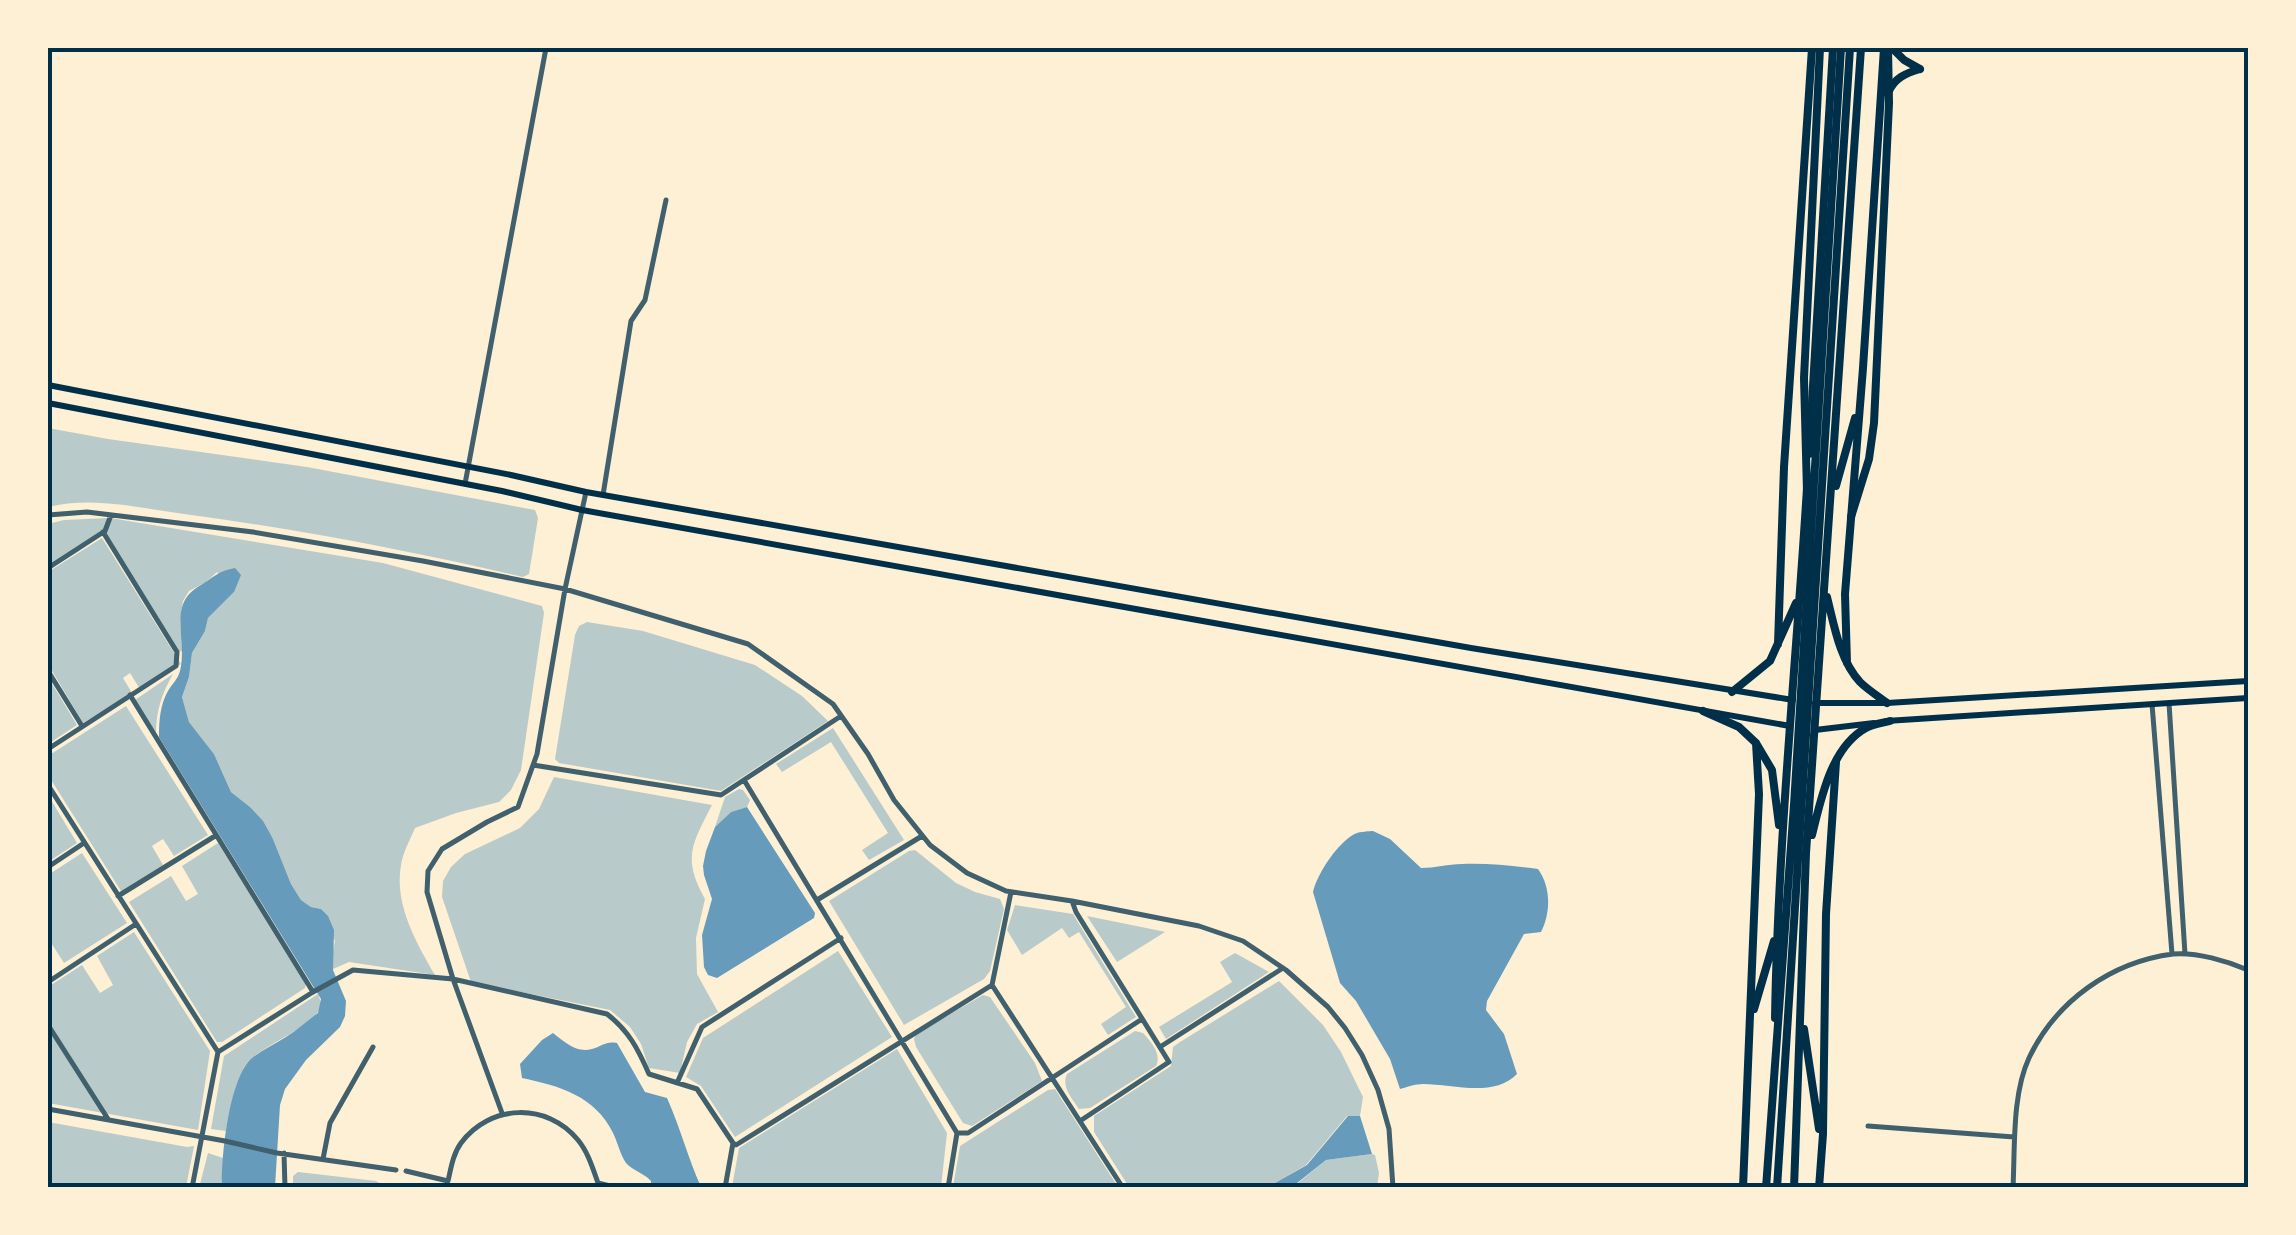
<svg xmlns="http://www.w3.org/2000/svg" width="2296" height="1235" viewBox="0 0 2296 1235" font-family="Karla,sans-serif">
  <rect width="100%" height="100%" fill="#fdf0d5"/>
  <path fill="#b9caca" d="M48 428 108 439 307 467 535 510 538 518 529 574 523 577C411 551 298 529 184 514 138 508 93 496 48 507Z
    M110 518 383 563 542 606 544 613 521 770 511 790 499 802 456 813 415 828C410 840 403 852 401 865 394 904 416 942 435 975L349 962 333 969 331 961 335 941 321 909 311 907 301 900 291 884 273 839 250 807 231 792 214 754 189 722 182 697 189 677 192 653 205 631 208 618 234 592 217 572 206 582 189 591 183 601 180 621 182 651 177 652 103 533 48 568V524L64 520Z
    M102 538 181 664 140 689 130 673 123 678 132 693 83 723 48 664V572Z
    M587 622 643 631 755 665 802 696 828 721 721 791 559 763 555 759 575 635 579 626Z
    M173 674C162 693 156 711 156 733L135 700Z
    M48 677 77 725 48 744Z
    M126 706 208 835 174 856 163 839 152 846 163 865 121 891 48 775V756Z
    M833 728 904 840 869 860 862 850 888 833 831 742 782 772 776 764Z
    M554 777 712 805C692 844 682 858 705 899L696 938 697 974 718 1012 697 1024 687 1042 680 1073 649 1068 641 1044 630 1027 610 1010 471 982 442 897 443 881 451 867 465 854 520 828 539 809Z
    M739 789 743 790 750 800 747 807 731 812 715 827 725 797Z
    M48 795 77 843 48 862Z
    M218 843 306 983 305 988 222 1042H217L129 902 171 876 186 901 198 894 182 866Z
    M915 850 956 883 975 892 1000 899 1004 909 990 971 984 979 904 1025 829 901 909 851Z
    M82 853 127 923 64 963 48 938V875Z
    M1015 905 1073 914 1136 1017 1108 1035 1101 1024 1126 1007 1079 932 1069 938 1062 928 1022 955 1007 930Z
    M1087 916 1161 931 1165 932 1117 962Z
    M134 932 210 1051 198 1130 48 1103V987L82 965 100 993 113 985 97 956Z
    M838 951 892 1037 735 1137 701 1086 686 1077 703 1038Z
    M1235 953 1269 972 1166 1039 1159 1027 1232 982 1220 962Z
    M1279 981 1323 1025 1341 1052 1363 1097 1360 1116H1347L1306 1165 1268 1187H1129L1094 1132V1116L1171 1066 1173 1047 1180 1042Z
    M318 994C320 1001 323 1003 319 1010 311 1027 262 1046 248 1062 236 1075 229 1113 226 1131L211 1129 224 1056Z
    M983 995 990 997 1035 1063 1042 1081 972 1126 963 1123 916 1047 914 1039 916 1034Z
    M1135 1031 1143 1033C1151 1042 1162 1054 1156 1066L1090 1108 1079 1109C1072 1098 1061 1087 1067 1074Z
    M897 1049 947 1133 941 1187H732L739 1148Z
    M1055 1089 1118 1187H953L960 1146 1048 1090Z
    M48 1122 187 1147 194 1146 186 1187H48Z
    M208 1153 223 1158 222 1187 199 1188Z
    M1372 1154 1375 1155 1379 1173 1377 1187 1292 1188 1326 1160Z
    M298 1172 376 1181 386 1187H293V1176Z"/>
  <path fill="#669bbc" d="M235 568 241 575 234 592 208 618 205 631 192 653 189 677 182 697 189 722 214 754 231 792 250 807 263 821 273 839 291 884 301 900 311 907 321 909 328 916 334 930 333 970 346 1001 345 1016 340 1027 306 1060 285 1089 280 1105 275 1187H222C221 1158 229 1077 252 1058 262 1050 275 1044 286 1037 297 1030 307 1021 318 1013L321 999 159 737C159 721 160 705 168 691 172 684 178 679 180 671 188 639 166 604 201 585 216 576 216 572 235 568Z
    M747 807 815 913 814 918 717 978 708 975 704 967 702 935 712 899 704 875 703 866 706 851 715 827 731 812Z
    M1373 831 1390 839 1421 868C1435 868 1448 864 1462 864 1488 863 1513 866 1538 869 1551 887 1551 912 1541 932L1524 934 1487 1001 1486 1010 1504 1034 1517 1074C1494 1098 1453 1084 1423 1084 1415 1084 1407 1087 1400 1089L1390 1059 1356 1001 1340 983 1313 892C1317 874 1339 840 1357 833 1358 832 1371 831 1373 831Z
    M553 1033C566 1043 576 1053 592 1049 603 1046 605 1041 617 1043L645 1092 667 1098C680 1127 688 1158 701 1187H651V1181C644 1173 633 1171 626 1163 620 1154 618 1143 613 1133 595 1096 560 1086 522 1078L520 1064 542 1040Z
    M1348 1116H1360L1372 1154 1326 1160 1292 1187H1268L1307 1165Z"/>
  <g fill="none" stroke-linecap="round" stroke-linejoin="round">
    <path stroke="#3f606c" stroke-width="5" d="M465 484 546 48
      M603 495 631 321 645 300 666 200
      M48 515 87 512 253 532 423 561 565 589 748 644 833 704 868 754 894 800 930 845 967 873 1006 891 1072 901 1199 926 1243 941 1286 970 1328 1007 1345 1028 1362 1055 1378 1090 1389 1129 1393 1188
      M48 568 105 531 111 515
      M48 671 82 726
      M130 695 313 992
      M2169 703 2185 954
      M2152 704 2172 954
      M48 749 176 666 177 652 103 532
      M533 765 721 795 841 716
      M744 780 957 1133 948 1188
      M48 785 218 1052
      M48 867 84 843
      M118 896 215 836
      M817 900 922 836
      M1072 901 1076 912 1169 1062 1080 1121
      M48 982 136 924
      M992 985 1123 1188
      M48 1025 108 1119
      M1160 1047 1283 968
      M677 1083 702 1027 841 938
      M48 1109 225 1141 277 1153 396 1170
      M502 1113 453 979 427 892 428 871 442 849 487 822 518 807 537 754 565 589 586 492
      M1868 1126 2014 1137
      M957 1133H968L1142 1019
      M733 1143 736 1145 992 985 1011 892
      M284 1153 285 1188
      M323 1159 330 1123 373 1047
      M406 1171 448 1181C451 1168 453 1154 461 1143 490 1104 547 1102 578 1140 588 1152 593 1169 598 1183L618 1188
      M192 1188 218 1052 313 992 353 970 453 979 607 1014C629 1031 638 1049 649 1074L697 1089 733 1143 725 1188
      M2013 1188C2015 1148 2012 1094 2029 1058 2056 1001 2111 962 2173 954 2197 952 2227 961 2248 970"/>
    <path stroke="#003049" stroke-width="6" d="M48 385 511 475 586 492 1471 648 1793 700
      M48 403 502 491 582 510 1790 726
      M1815 703H1887L2248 681
      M1886 721 2248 698
      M1815 730 1874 723"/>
    <path stroke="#003049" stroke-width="8" d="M1892 48 1904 60 1920 69
      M1888 93C1894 78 1906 73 1920 69
      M1809 454 1833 48
      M1836 486 1855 418
      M1827 597C1834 625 1840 661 1860 682 1868 690 1878 696 1887 703
      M1778 644 1784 467 1812 48
      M1847 663 1845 594 1863 368 1884 48
      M1732 692 1770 661 1796 603
      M1703 711 1739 727 1756 743 1772 770 1779 825
      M1812 835C1821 799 1831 747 1866 728 1873 724 1883 723 1890 721
      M1754 1009 1774 941
      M1775 1018C1778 841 1796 665 1807 488
      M1804 1029 1819 1129
      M1743 1188 1759 794 1756 743
      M1794 1188 1806 853 1861 48
      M1819 1188 1823 1134 1826 914 1836 762"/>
    <path stroke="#003049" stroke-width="8" d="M1807 492 1804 378 1820 48
      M1851 517 1869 459 1874 423 1889 103 1888 48
      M1766 1188 1794 805 1841 48
      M1777 1188 1850 48"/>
  </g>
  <rect width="2296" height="1235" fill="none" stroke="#fdf0d5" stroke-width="100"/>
  <rect x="50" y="50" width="2196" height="1135" fill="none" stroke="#003049" stroke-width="4"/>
</svg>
